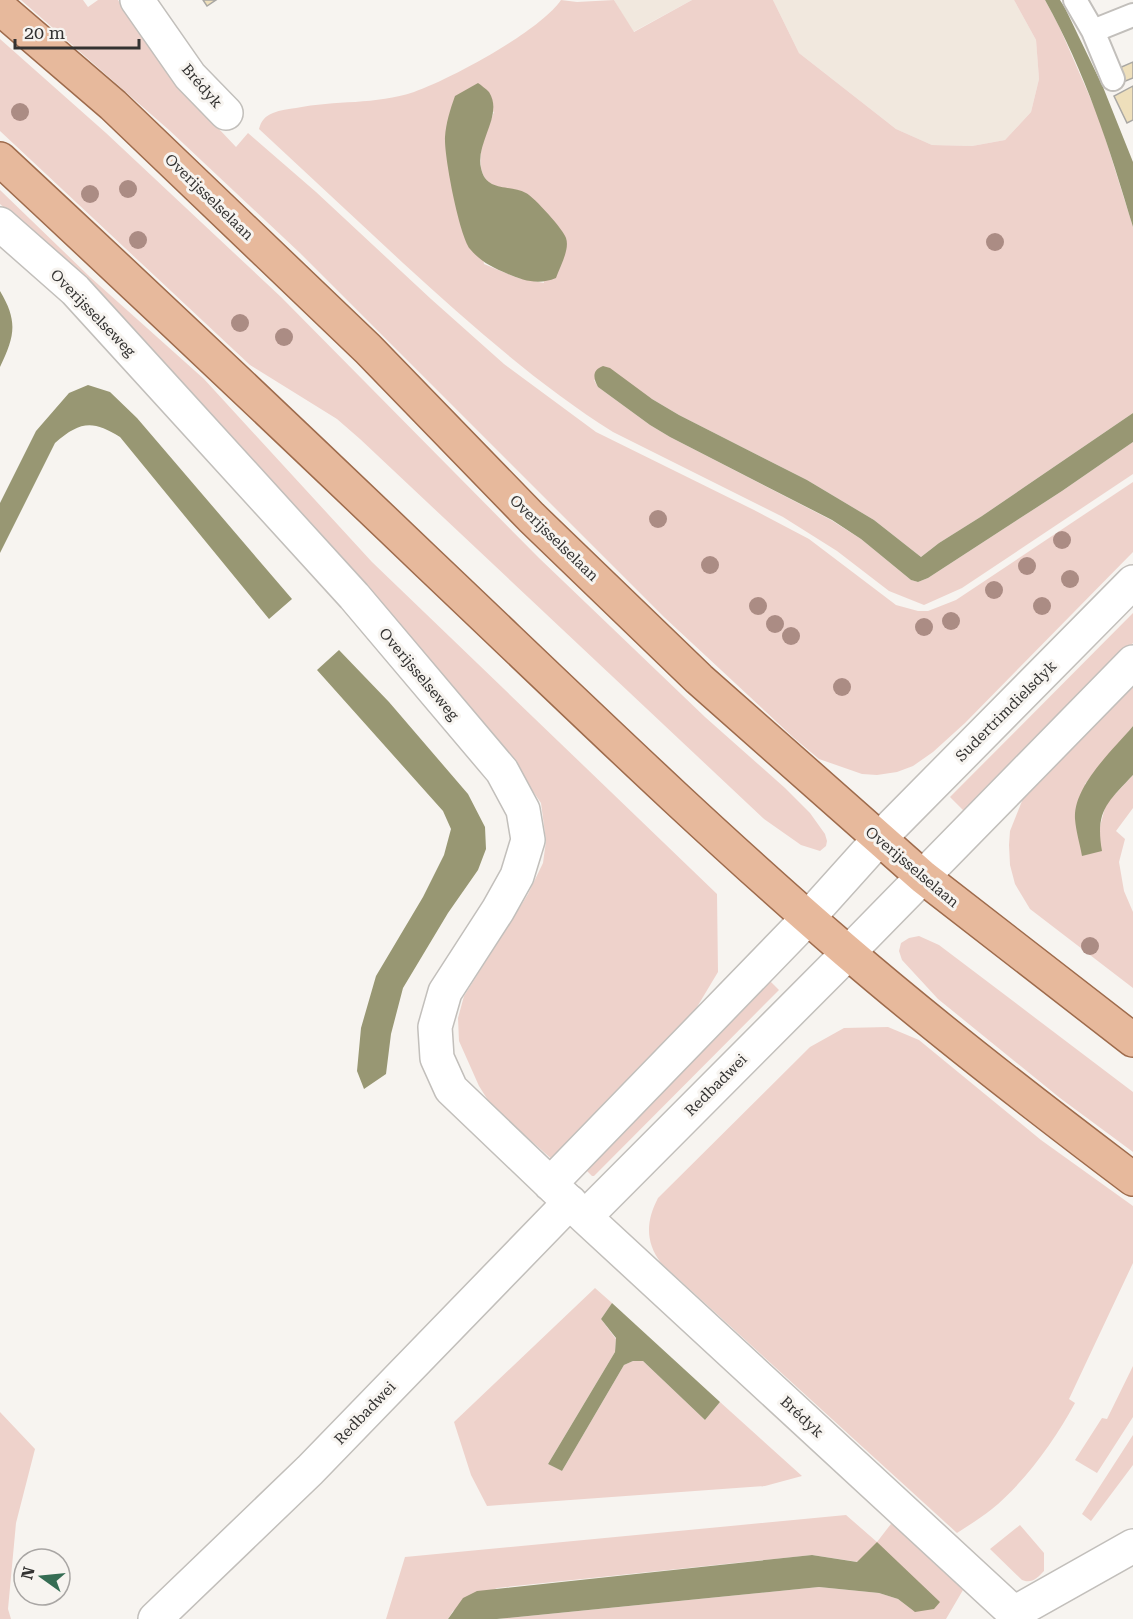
<svg xmlns="http://www.w3.org/2000/svg" width="1133" height="1619" viewBox="0 0 1133 1619" font-family="'Roboto Serif',serif">
  <rect width="100%" height="100%" fill="#f7f4f0"/>
  <path fill="#f1e8de" d="M614 0H692L633 32Z
    M773 0H1014L1036 40 1039 79 1031 112 1005 140 972 146 932 145 896 129 799 53Z"/>
  <path fill="#eed2cb" fill-rule="evenodd" d="M21 0H83L88 7 98 0H118L168 75 236 147 248 133 316 192 431 299 504 364 596 432 754 510 809 539 896 605 918 611H928L956 600 1133 482V552L965 723 933 752 913 766 897 772 877 775 862 774 819 759 794 738 664 617 300 253 169 130Z
    M561 0 577 2 614 0 634 32 692 0H773L799 53 896 129 932 145 972 146 1005 140 1031 112 1039 79 1036 40 1014 0H1045L1059 26 1099 118 1133 227V413L982 516 939 543 921 557 874 520 807 480 679 415 652 399 594 380 598 387 650 425 670 437 831 520 861 539 911 580 918 582 928 578 1062 491 1133 442V474L962 588 924 605 889 591 837 551 783 517 613 432C537 384 470 324 403 263 355 218 307 174 259 129 261 121 265 116 273 113 280 110 289 109 296 108 335 100 376 105 414 92 451 79 540 31 561 0ZM455 96 494 112C486 131 468 172 494 186 503 190 516 191 526 193L544 283 518 278 484 264Z
    M0 39 106 133 281 297 539 558 705 717 785 788 810 813 825 834 827 841 826 846 820 851 801 845 764 819 360 439 337 419 250 365 0 131Z
    M0 190 90 277 204 379 372 562 717 894 718 972 685 1027 555 1162 491 1105 479 1086 459 1041 458 1018 464 996 528 894 543 863 546 841 541 803 514 764 191 392 72 270 0 204Z
    M1133 613V643L965 812 950 797Z
    M1133 673V726L1085 784 1099 830 1106 804 1133 775V808L1116 831 1125 839 1119 862 1124 891 1133 912V988L1030 909 1015 884 1010 865 1009 845 1010 831 1024 796Z
    M919 936 939 945 1133 1092V1152L1060 1098 938 999 902 960 899 951 901 943 909 938Z
    M768 979 779 990 594 1176H592L584 1168Z
    M888 1027 919 1040 1041 1140 1133 1206V1263L1069 1399 1075 1403C1055 1440 1025 1482 992 1509 981 1518 969 1525 957 1533L661 1263C645 1242 646 1221 658 1198L810 1047 844 1028Z
    M595 1288 612 1303 601 1319 616 1339 615 1352 548 1464 562 1471 624 1365 633 1361H643L705 1420 720 1402 802 1476 765 1486 487 1506 471 1475 454 1422Z
    M1133 1366V1417L1097 1473 1075 1460 1102 1418 1107 1419Z
    M0 1412 35 1449 16 1523 8 1609 11 1619H0Z
    M1133 1435V1465L1091 1521 1082 1514Z
    M846 1515 877 1542 894 1520 963 1590 946 1619H497L819 1587 879 1593 898 1599 915 1612 858 1562 812 1555 497 1588 453 1611 448 1619H386L405 1557Z
    M1020 1525 1044 1553V1571C1037 1578 1032 1584 1022 1580L990 1549Z"/>
  <path fill="#989773" d="M1045 0H1060L1065 8 1103 87 1133 162V227C1110 149 1085 71 1045 0Z
    M478 83C481 85 486 89 489 92 504 115 475 143 481 168 486 193 510 184 526 193 534 197 564 230 566 238 570 250 560 266 556 278 539 285 524 281 508 274 492 267 481 262 470 249 459 234 444 156 445 137 446 123 450 110 455 96Z
    M0 291C18 321 15 336 0 367Z
    M603 366 610 368 652 399 679 415 807 480 874 520 921 557 939 543 982 516 1133 413V442L1062 491 928 578 918 582 911 580 861 539 832 520 670 437 650 425 598 387C593 378 592 370 603 366Z
    M88 385 110 392 137 418 292 599 269 619 120 437C93 420 80 421 55 443L0 553V503L36 431 69 393Z
    M339 650 389 702 468 794 485 827 486 849 478 870 448 913 403 988 391 1034 386 1074 364 1089 357 1071 361 1028 376 976 423 897 444 855 451 829 443 811 317 670Z
    M1133 726V775C1107 803 1095 811 1102 851L1082 856C1080 844 1076 832 1075 819 1073 786 1113 750 1133 726Z
    M612 1303 720 1402 705 1420 643 1361H633L624 1365 562 1471 548 1464 615 1352 616 1338 601 1319Z
    M877 1542 940 1602 934 1609 915 1612 898 1599 879 1593 819 1587 497 1619H448L463 1598 477 1591 812 1555 857 1562Z"/>
  <path fill="#eedfbb" stroke="#a9a7a3" stroke-width="1.5" d="M203 0H216L207 6Z
    M1133 62V78L1123 82 1117 69Z
    M1133 86V120L1127 123 1114 96Z"/>
  <g fill="none" stroke-linecap="round" stroke-linejoin="round">
    <g stroke="#c2bfbb" stroke-width="26">
      <path id="service" d="M1075 0 1093 31 1113 79
        M1093 31 1133 15"/>
    </g>
    <g stroke="#c2bfbb" stroke-width="36">
      <path id="minor" d="M137 0 190 76 226 113
        M0 224 75 290 354 596 502 771 523 810 528 840 517 876 498 910 445 992 435 1027 437 1058 451 1089 585 1217 1014 1613 1017 1619
        M550 1184 808 918
        M585 1217 848 953
        M1014 1613 1133 1546"/>
    </g>
    <g stroke="#c2bfbb" stroke-width="36">
      <path id="tertiary" d="M808 918 879 839 1133 582
        M848 953 1133 662
        M155 1619 310 1470 570 1202"/>
    </g>
    <g stroke="#9e6b4c" stroke-width="36">
      <path id="primary" d="M0 8 113 105 368 349 531 517 699 679 923 877 1133 1040
        M0 159C144 293 287 428 429 564 566 694 702 827 845 950 938 1030 1035 1105 1133 1179"/>
    </g>
    <use href="#service" stroke="#fff" stroke-width="22"/>
    <use href="#minor" stroke="#fff" stroke-width="33"/>
    <use href="#tertiary" stroke="#fff" stroke-width="33"/>
    <use href="#primary" stroke="#e7b99c" stroke-width="33"/>
  </g>
  <g fill="#ab8c84">
    <circle cx="20" cy="112" r="9"/>
    <circle cx="128" cy="189" r="9"/>
    <circle cx="90" cy="194" r="9"/>
    <circle cx="138" cy="240" r="9"/>
    <circle cx="995" cy="242" r="9"/>
    <circle cx="240" cy="323" r="9"/>
    <circle cx="284" cy="337" r="9"/>
    <circle cx="658" cy="519" r="9"/>
    <circle cx="1062" cy="540" r="9"/>
    <circle cx="710" cy="565" r="9"/>
    <circle cx="1027" cy="566" r="9"/>
    <circle cx="1070" cy="579" r="9"/>
    <circle cx="994" cy="590" r="9"/>
    <circle cx="758" cy="606" r="9"/>
    <circle cx="1042" cy="606" r="9"/>
    <circle cx="951" cy="621" r="9"/>
    <circle cx="775" cy="624" r="9"/>
    <circle cx="924" cy="627" r="9"/>
    <circle cx="791" cy="636" r="9"/>
    <circle cx="842" cy="687" r="9"/>
    <circle cx="1090" cy="946" r="9"/>
  </g>
  <g text-anchor="middle" stroke-width="6" stroke-linejoin="round" paint-order="stroke">
    <g font-size="15" fill="#333231" stroke="#f7f4f0">
      <text transform="translate(202 86) rotate(49)" y="5">Brédyk</text>
      <text transform="translate(209 197) rotate(44)" y="5">Overijsselselaan</text>
      <text transform="translate(93 313) rotate(46)" y="5">Overijsselseweg</text>
      <text transform="translate(554 538) rotate(44)" y="5">Overijsselselaan</text>
      <text transform="translate(419 674) rotate(50)" y="5">Overijsselseweg</text>
      <text transform="translate(1006 711) rotate(-45)" y="5">Sudertrimdielsdyk</text>
      <text transform="translate(912 867) rotate(40)" y="5">Overijsselselaan</text>
      <text transform="translate(716 1085) rotate(-45)" y="5">Redbadwei</text>
      <text transform="translate(365 1413) rotate(-46)" y="5">Redbadwei</text>
      <text transform="translate(802 1417) rotate(43)" y="5">Brédyk</text>
    </g>
  </g>
  <g transform="translate(42 1577) rotate(285)"><circle r="28" fill="#f7f4f0" stroke="#a9a6a4" stroke-width="1.5"/>
  <path d="M0-4.5L10 22L0 15L-10 22Z" fill="#366d54"/>
  <text y="-9" font-size="16" font-weight="bold" text-anchor="middle" fill="#333231">N</text>
  </g>
  <path d="M15 39v9h124v-9" fill="none" stroke="#333231" stroke-width="3"/>
  <text x="24" y="39" font-size="18" fill="#333231" stroke="#f7f4f0" stroke-width="4.5" paint-order="stroke">20 m</text>
</svg>
